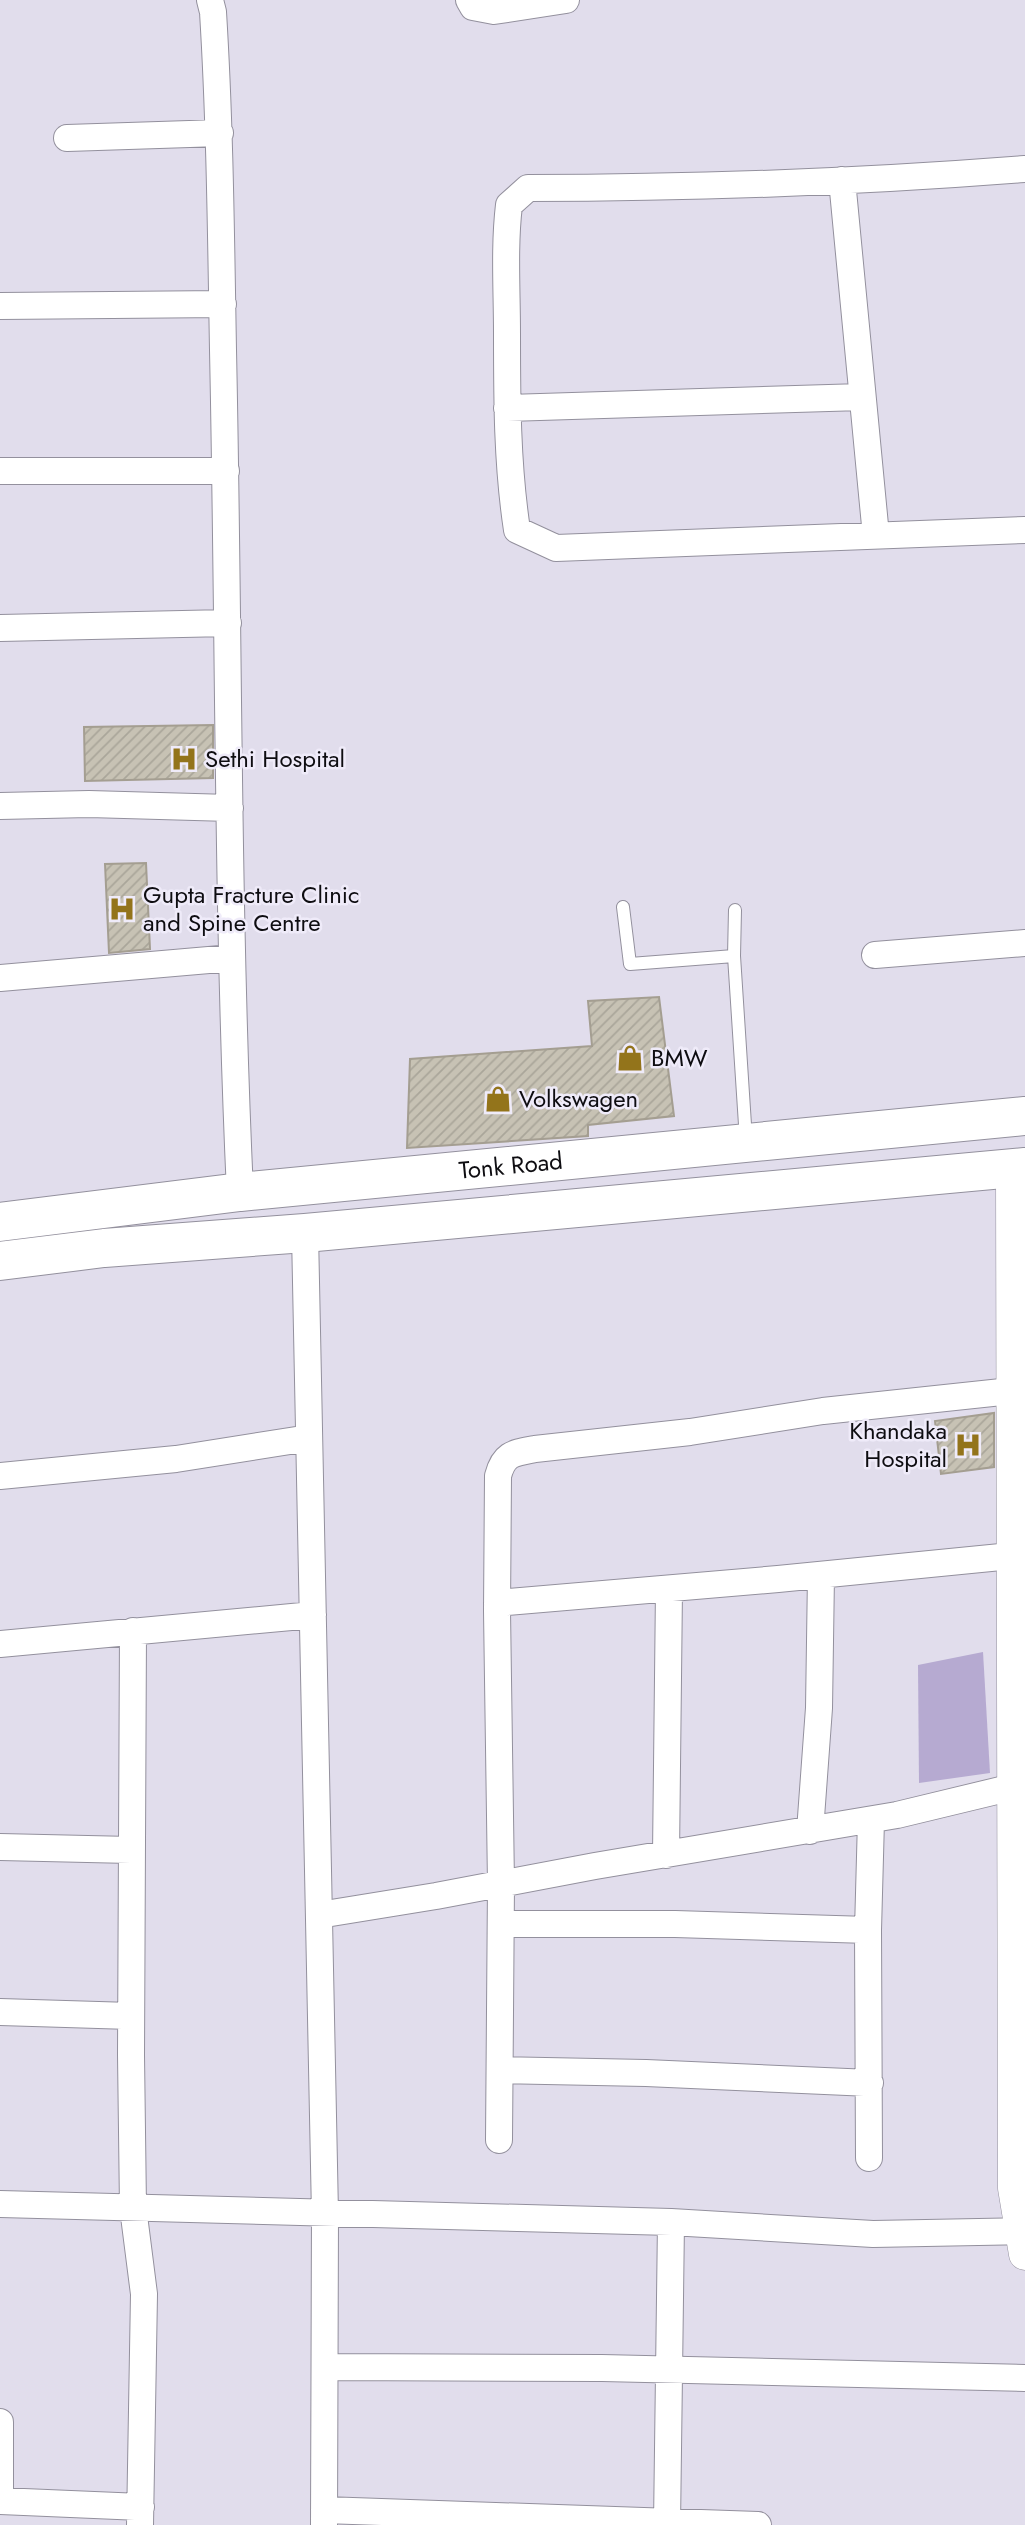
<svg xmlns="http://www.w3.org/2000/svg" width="1025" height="2525" viewBox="0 0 1025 2525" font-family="Jost,sans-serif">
  <defs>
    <pattern id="building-hatch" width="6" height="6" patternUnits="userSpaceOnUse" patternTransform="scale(1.75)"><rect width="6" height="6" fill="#c7c2b4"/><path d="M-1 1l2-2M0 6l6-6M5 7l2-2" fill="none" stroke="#aaa69a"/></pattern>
  </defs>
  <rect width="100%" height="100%" fill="#e1ddec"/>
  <path fill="#b6aad1" d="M983 1652 990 1773 919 1783 918 1665Z"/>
  <path fill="url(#building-hatch)" stroke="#a49e91" stroke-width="2" d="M213 725V778L85 781 84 727Z
    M146 863 150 949 109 953 105 864Z
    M659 997 674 1116 588 1125V1136L407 1148 410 1059 592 1046 588 1001Z
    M994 1413V1467L941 1474 935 1421Z"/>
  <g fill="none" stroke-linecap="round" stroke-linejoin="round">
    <g stroke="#93909d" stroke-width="14">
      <path id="service" d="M623 907 630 964 734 956 746 1140
        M734 956 735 910"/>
    </g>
    <g stroke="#93909d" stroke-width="28">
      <path id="minor" d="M210 0 213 12C220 125 221 238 223 350 229 631 227 912 240 1192
        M469 0 473 7 494 11 566 0
        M67 138 220 133
        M1025 169C860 182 693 188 528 188L509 205C504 247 507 290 507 333 507 399 507 464 517 530L556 548 1025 530
        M842 180 876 536
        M0 306 223 304
        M507 408 862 397
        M0 471H226
        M0 628 228 623
        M0 806 89 804 230 808
        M875 955 1025 943
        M0 978 232 958
        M305 1233 325 2214 324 2525
        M0 1476 176 1459 309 1438
        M497 1603 778 1579 1011 1556
        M133 1631 131 2055 133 2208 144 2294 140 2525
        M0 1644 313 1615
        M810 1831 819 1708 821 1575
        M0 1847 131 1850
        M666 1855 669 1589
        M319 1915 436 1896 595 1866 897 1815 1013 1787
        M501 1924H675L868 1930
        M0 2012 131 2016
        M500 2070 646 2073 870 2083
        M499 2140 501 1884 497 1611 498 1476C504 1453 514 1453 535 1449L690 1432 823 1411 1011 1391
        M869 2158 868 1930 871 1820
        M0 2204 671 2222 873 2234 1025 2231
        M325 2367 602 2368 1025 2378
        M0 2422V2499
        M0 2501 141 2507
        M324 2510 758 2525
        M667 2525 671 2222"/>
    </g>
    <g stroke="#93909d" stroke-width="33">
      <path id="tertiary" d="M1012 1169 1014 2188 1025 2254"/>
    </g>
    <g stroke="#93909d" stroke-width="40">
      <g id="primary">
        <path id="s1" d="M0 1222 240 1192 1025 1116"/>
        <path d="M0 1261 104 1248 305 1233 1025 1167"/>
      </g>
    </g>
    <use href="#service" stroke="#fff" stroke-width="12"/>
    <use href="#minor" stroke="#fff" stroke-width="26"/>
    <use href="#tertiary" stroke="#fff" stroke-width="32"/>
    <use href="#primary" stroke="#fff" stroke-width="38"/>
  </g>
  <defs>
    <g id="hospital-bare" transform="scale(2.1)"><path d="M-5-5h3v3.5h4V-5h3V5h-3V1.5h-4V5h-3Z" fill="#93741b" stroke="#efebf9" stroke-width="2.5" paint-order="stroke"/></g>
    <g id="shop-bare" transform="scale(2.1)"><path d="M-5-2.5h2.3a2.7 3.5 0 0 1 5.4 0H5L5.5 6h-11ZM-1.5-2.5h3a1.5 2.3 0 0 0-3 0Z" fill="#93741b" stroke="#efebf9" stroke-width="2.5" paint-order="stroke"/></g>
  </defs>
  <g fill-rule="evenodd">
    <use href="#hospital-bare" x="184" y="759"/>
    <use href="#hospital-bare" x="122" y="909"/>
    <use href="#shop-bare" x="630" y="1058"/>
    <use href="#shop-bare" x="498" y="1099"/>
    <use href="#hospital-bare" x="968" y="1445"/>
  </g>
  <g text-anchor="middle" stroke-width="5" stroke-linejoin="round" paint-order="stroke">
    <g font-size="24" fill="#0e0d11" stroke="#efebf9" text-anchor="start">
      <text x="205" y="767">Sethi Hospital</text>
      <text x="143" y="903">Gupta Fracture Clinic<tspan x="143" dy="28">and Spine Centre</tspan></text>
      <text x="651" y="1066">BMW</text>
      <text x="519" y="1107">Volkswagen</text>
      <text x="947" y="1439" text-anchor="end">Khandaka<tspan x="947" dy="28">Hospital</tspan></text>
    </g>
    <g font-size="24" fill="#0e0d11" stroke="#efebf9">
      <text dy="8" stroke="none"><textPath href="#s1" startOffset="514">Tonk Road</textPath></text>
    </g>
  </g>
</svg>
